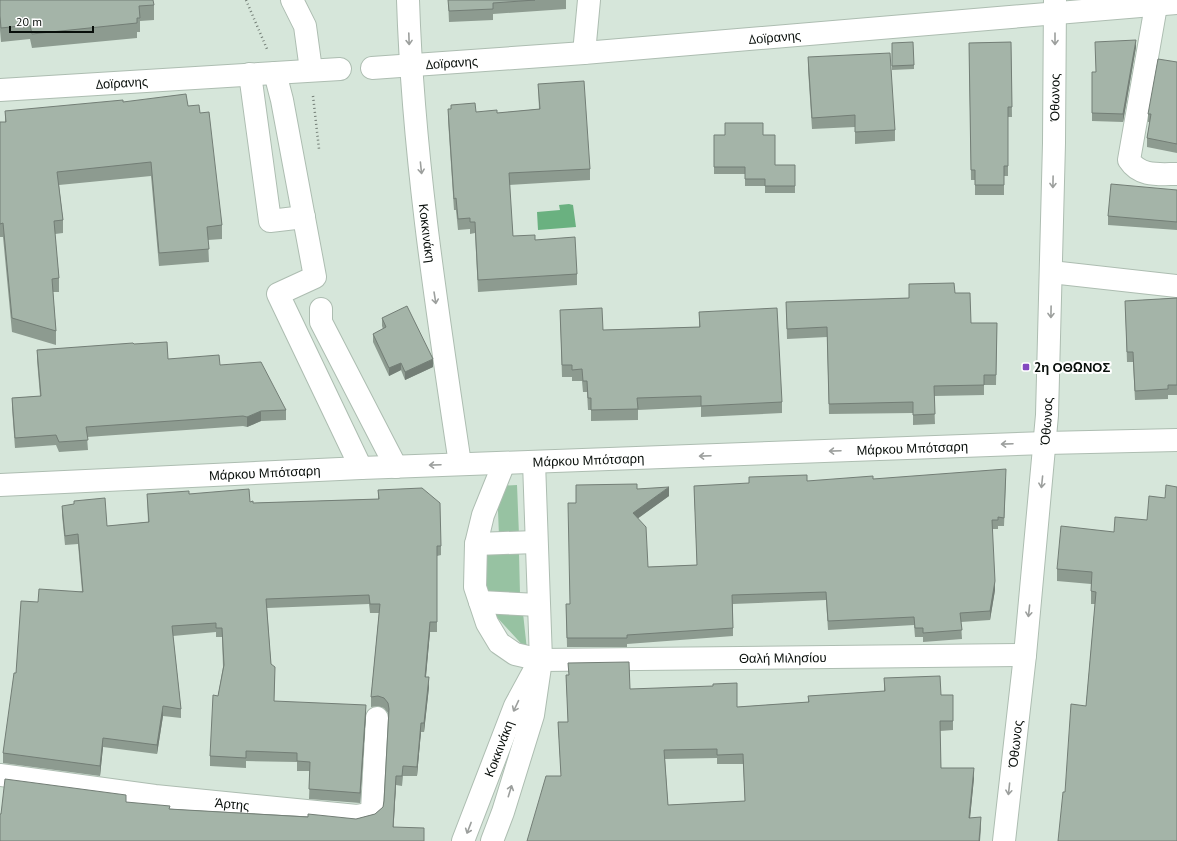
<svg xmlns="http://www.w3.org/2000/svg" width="1177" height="841" viewBox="0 0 1177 841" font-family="'PT Sans',sans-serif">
  <rect width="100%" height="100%" fill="#d6e6da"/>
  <path fill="#97c2a2" d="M517 485 519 535 499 536 497 486Z
    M486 553H519L520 594 487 595Z
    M493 613H523L527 650Z"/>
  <path fill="#6ab180" d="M569 204 573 205 576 227 538 230 537 212 560 210 559 205Z"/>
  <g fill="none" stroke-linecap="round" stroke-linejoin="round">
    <g stroke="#adbdb1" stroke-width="24">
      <g id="minor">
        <path d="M292 0 305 26 311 70"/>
        <path id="s1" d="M408 0C413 156 437 310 460 464"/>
        <path d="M1157 0 1129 160C1140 177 1159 174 1177 174"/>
        <path d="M584 53 589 0"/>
        <path id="s2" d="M372 68 584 53 1177 3"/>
        <path d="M275 73 282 100 315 277 278 294 361 468"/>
        <path d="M250 74 270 221 304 217"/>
        <path id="s3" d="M0 90 340 69"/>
        <path d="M1051 272 1177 286"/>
        <path d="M321 309V322L396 467"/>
        <path id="s4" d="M504 463 483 515 476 544 475 587 487 623 499 643 515 654 541 660 1025 655"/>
        <path id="s5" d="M0 485 361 468 1046 443 1177 440"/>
        <path d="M476 544 536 542"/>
        <path d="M480 602 538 605"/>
        <path id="s6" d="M0 775 155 796 357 816 367 814 372 810 377 718"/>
        <path id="s7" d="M463 841 515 706 534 671"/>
        <path d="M492 841 503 812 533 715 541 660 534 462"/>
        <path id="s8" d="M1004 841 1025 655 1047 415 1054 143 1055 0"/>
      </g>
    </g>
    <path stroke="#747f77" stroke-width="2.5" stroke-dasharray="1 3" stroke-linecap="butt" d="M246 0 267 49
      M313 96 319 149"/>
    <use href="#minor" stroke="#fff" stroke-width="22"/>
  </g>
  <path fill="#8d9b90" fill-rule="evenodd" d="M0 0 154 5V20L140 21V32H137V38L32 48 30 39 1 42 0 30Z
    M448 0H566V9L493 14V20L449 22Z
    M1011 42 1012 117H1008V176H1004V195H975V180H971L969 43Z
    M892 43 914 65V69L892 70Z
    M1136 47 1123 122 1092 121V72H1096Z
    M808 57 895 130V141L855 144V127L812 129 808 69Z
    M1177 62V153L1147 147V138L1150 122H1148V114Z
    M538 84 590 169V180L509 185 513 236 535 240 577 274V285L478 292 475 233 470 234V229L458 230 456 210H454L448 120V109H451L476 112 497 113 539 109Z
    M123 102 188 106 200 113 222 225V239L208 240 209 262 159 266 151 176 59 185 63 220V233L55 234 59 278V292H53L56 331V345L12 332 3 237H0V122H5V111Z
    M714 135H763L775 165H795V193H765V186H745V174H714Z
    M1177 190V230L1108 225V216Z
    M955 293 971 323H997L996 385H984V395L934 396 935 424 913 425V413L829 414 827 337 787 339 786 302 909 298Z
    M1177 298V395H1168V399L1135 400 1133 362H1127L1125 301Z
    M560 310 603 330 699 327V312L782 402V413L701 417V407L638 410V420L591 421V410H588L587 392H583L582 381H572V377H562Z
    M382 318 433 367 405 380 401 370 389 376 373 342V334L383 329 382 326Z
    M134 344 168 359 220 365 286 410V420L261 421 247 427 243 426 87 437 88 450 59 452 56 445 15 448 12 408V398L40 396 37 360V350Z
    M1006 478 1004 526H998V529H992L995 590 990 620 961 622 962 639 923 642V637H915L914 625 828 630 826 600 733 604V636L627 644V647H567L566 604H570L576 503V485L637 489 669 496 638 518 648 567 697 565 694 486 873 479Z
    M1177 487 1065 792 1086 706 1095 604H1091V584L1057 581V569L1114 532 1147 520 1165 498Z
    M378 490 441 546V555L437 556V632H430L426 677 429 687 424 732H421L417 776H403L402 786 396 785 393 827 0 841 126 802 170 809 356 819 375 814 383 807 384 801 389 717 388 713 384 708 378 706 371 707V697L379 613H370L369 604 267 608 271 664 275 677 274 701 366 714 360 803 309 799 310 771H297V762L246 761V768L210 766V756L218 696 223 667 222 637H216V632L173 636 181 709V718L163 716 157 754 103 747 100 776 3 763V753L16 673 38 602 82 591 78 544 65 545 62 515V506L107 526 148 522 147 494H189L250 502 253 503 378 499Z
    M568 663 630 689 737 707 808 702V696L884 691V678L941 695 953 721V730L940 731 941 768 974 778 970 818 981 826 527 841 561 776 558 722H568L566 675H569ZM717 758V764H743L745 801 668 805 665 759Z"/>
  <path fill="#737e76" d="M1136 40V47L1123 122V114Z
    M433 359V367L405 380V372Z
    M401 363V370L389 376V368Z
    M261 411V421L247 427V417Z
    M669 487V496L633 522V513Z
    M995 581V590L990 620V611Z
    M430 622V632L425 686V677Z
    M429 677V687L424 732V723Z
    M366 705V714L360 803V793Z
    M163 706V716L157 754V745Z
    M421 723V732L417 776V767Z
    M103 738V747L100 776V766Z
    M974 768V778L969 828V818Z
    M396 776V785L393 837V827Z
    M981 817V826L980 841H979Z"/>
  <path fill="#a4b4a8" stroke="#737e76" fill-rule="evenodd" d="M0 0H153L154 5 139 6 140 18H137V23L32 34 30 25 1 28 0 16Z
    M448 0H535L493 3V9L449 11Z
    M1136 40 1123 114 1092 113V72H1096L1095 42Z
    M913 42 914 65 892 66V43Z
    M1011 42 1012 107H1008V166H1004V185H975V170H971L969 43Z
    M890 53 895 130 855 132V115L812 118 808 57Z
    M1158 59 1177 62V144L1147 138 1151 114H1148Z
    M584 81 590 169 509 173 513 236 535 235V240L575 237 577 274 478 280 475 222H470V218L458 219 456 198 454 199 448 109H451V105L475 103 476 112 497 110V113L540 109 538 84Z
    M186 94 188 106 199 105 200 113 209 112 222 225 207 227 209 249 159 253 151 162 57 172 63 220 54 221 59 278 52 279 56 331 12 318 3 223 0 224V122H6L5 111 123 100V102Z
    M725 123H763V135H775V165H795V186H765V179H745V167H714V135H725Z
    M1111 184 1177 190V222L1108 216Z
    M954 283 955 293H970L971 323H997L996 375H984V385L934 386 935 414 913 415V402L829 404 827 327 787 329 786 302 909 298V284Z
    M1177 298V385H1168V389L1135 391 1133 352H1127L1125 301Z
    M407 306 433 359 405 372 401 363 389 368 373 334 386 327 382 318Z
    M602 308 603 330 700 327 699 312 777 308 782 402 701 406V396L637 398 638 409 591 410V398H588L587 381H583L582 369 572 370V365H562L560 310Z
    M167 342 168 359 219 355 220 365 261 362 286 410 261 411 247 417 243 416 86 427 88 440 59 442 56 435 15 438 12 398 41 396 37 350 133 343 134 344Z
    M1006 469 1004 518 998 517V520H992L995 581 990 611 960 613 962 630 923 633V628H915L914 617 828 621 826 592 732 595 733 628 627 635V638H567L566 604H570L568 503H576V485L637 484V489L669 487 633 513 646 527 648 567 697 565 694 486 749 483V477L807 475V481L873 476V479Z
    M1166 485 1177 487V841H1058L1063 792H1065L1071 704 1086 706 1096 592 1091 591 1092 572 1057 569 1061 526 1114 532 1115 517 1147 520 1149 496 1165 498Z
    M422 488 440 503 441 546H437V622H430L425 677H429L424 723H421L417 767 403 766 402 776H396L393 827 424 828V841H0V814H1L5 779 126 795V802L170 806 169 809 308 817V814L356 819 375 814 383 807 384 801 389 709 388 703 384 698 378 696 371 697 380 604H370L369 595 266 599 271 664 275 667 274 701 366 705 360 793 309 789 310 762 297 761V753L246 751V758L210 756 213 695 218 696 224 665 222 628H216V623L172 626 181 709 163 706 157 745 103 738 100 766 3 753 14 673H16L21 601 38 602 39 589 83 592 78 534 65 536 62 506 74 504V501L105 498 107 526 149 522 147 494 189 491V494L249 489 250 502 253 501V503L379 499 378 490Z
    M629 662 630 689 713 686V684L737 683V707L809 702 808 696 885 691 884 678 940 676 941 695H953V721H940L941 768H974L969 818 981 817 979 841H527L546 776H561L558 722H568L566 675H569L568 663ZM717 749V755L743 754 745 801 668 805 664 750Z"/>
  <defs><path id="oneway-shaft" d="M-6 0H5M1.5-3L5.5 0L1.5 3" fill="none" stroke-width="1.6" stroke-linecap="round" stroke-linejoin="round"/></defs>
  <g stroke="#9c9f9d">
    <use href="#oneway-shaft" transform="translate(409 39) rotate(88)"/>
    <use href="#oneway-shaft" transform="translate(1055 39) rotate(90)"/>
    <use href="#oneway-shaft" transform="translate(421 168) rotate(84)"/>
    <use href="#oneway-shaft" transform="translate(1053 182) rotate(91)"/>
    <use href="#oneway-shaft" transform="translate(435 298) rotate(81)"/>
    <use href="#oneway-shaft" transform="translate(1051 312) rotate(91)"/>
    <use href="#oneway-shaft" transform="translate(1007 444) rotate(178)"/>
    <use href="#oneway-shaft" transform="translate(835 451) rotate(178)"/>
    <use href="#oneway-shaft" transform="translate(705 456) rotate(178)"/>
    <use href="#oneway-shaft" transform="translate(435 465) rotate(178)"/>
    <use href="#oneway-shaft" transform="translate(1042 482) rotate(96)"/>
    <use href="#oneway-shaft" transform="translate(1029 611) rotate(96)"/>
    <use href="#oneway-shaft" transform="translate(516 706) rotate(115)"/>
    <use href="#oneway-shaft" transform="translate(1009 789) rotate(96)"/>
    <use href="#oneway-shaft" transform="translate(510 791) rotate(-73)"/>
    <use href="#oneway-shaft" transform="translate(469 828) rotate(111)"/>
  </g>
  <rect fill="#8349c0" stroke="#fff" stroke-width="1.5" x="1022" y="363" width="8" height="8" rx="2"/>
  <g text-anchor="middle" stroke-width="4" stroke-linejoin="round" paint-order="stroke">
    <g font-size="13" fill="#080e0a" stroke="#fff">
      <text dy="5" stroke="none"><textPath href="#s2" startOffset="404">Δοϊρανης</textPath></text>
      <text dy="5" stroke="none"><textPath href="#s2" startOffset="80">Δοϊρανης</textPath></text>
      <text dy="5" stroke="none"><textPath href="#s3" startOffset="122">Δοϊρανης</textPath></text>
      <text dy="5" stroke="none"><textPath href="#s8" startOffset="746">Όθωνος</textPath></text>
      <text dy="5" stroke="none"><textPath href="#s1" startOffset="234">Κοκκινάκη</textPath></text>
      <text dy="5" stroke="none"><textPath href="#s8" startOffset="422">Όθωνος</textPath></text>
      <text dy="5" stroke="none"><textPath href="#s5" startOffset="913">Μάρκου Μπότσαρη</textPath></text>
      <text dy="5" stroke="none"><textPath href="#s5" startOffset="589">Μάρκου Μπότσαρη</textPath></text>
      <text dy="5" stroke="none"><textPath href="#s5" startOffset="265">Μάρκου Μπότσαρη</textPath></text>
      <text dy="5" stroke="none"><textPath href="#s4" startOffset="478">Θαλή Μιλησίου</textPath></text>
      <text dy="5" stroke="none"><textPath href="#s8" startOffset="98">Όθωνος</textPath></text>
      <text dy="5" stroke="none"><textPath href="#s7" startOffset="99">Κοκκινάκη</textPath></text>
      <text dy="5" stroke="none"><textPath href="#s6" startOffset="234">Άρτης</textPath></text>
    </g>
    <g font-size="13" font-weight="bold" fill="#080e0a" stroke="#fff" text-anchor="start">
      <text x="1034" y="372">2η ΟΘΩΝΟΣ</text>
    </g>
  </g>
  <path d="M10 26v6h83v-6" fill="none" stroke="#080e0a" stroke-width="2"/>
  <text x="16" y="26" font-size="12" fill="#080e0a" stroke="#ffffff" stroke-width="3" paint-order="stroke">20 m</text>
</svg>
